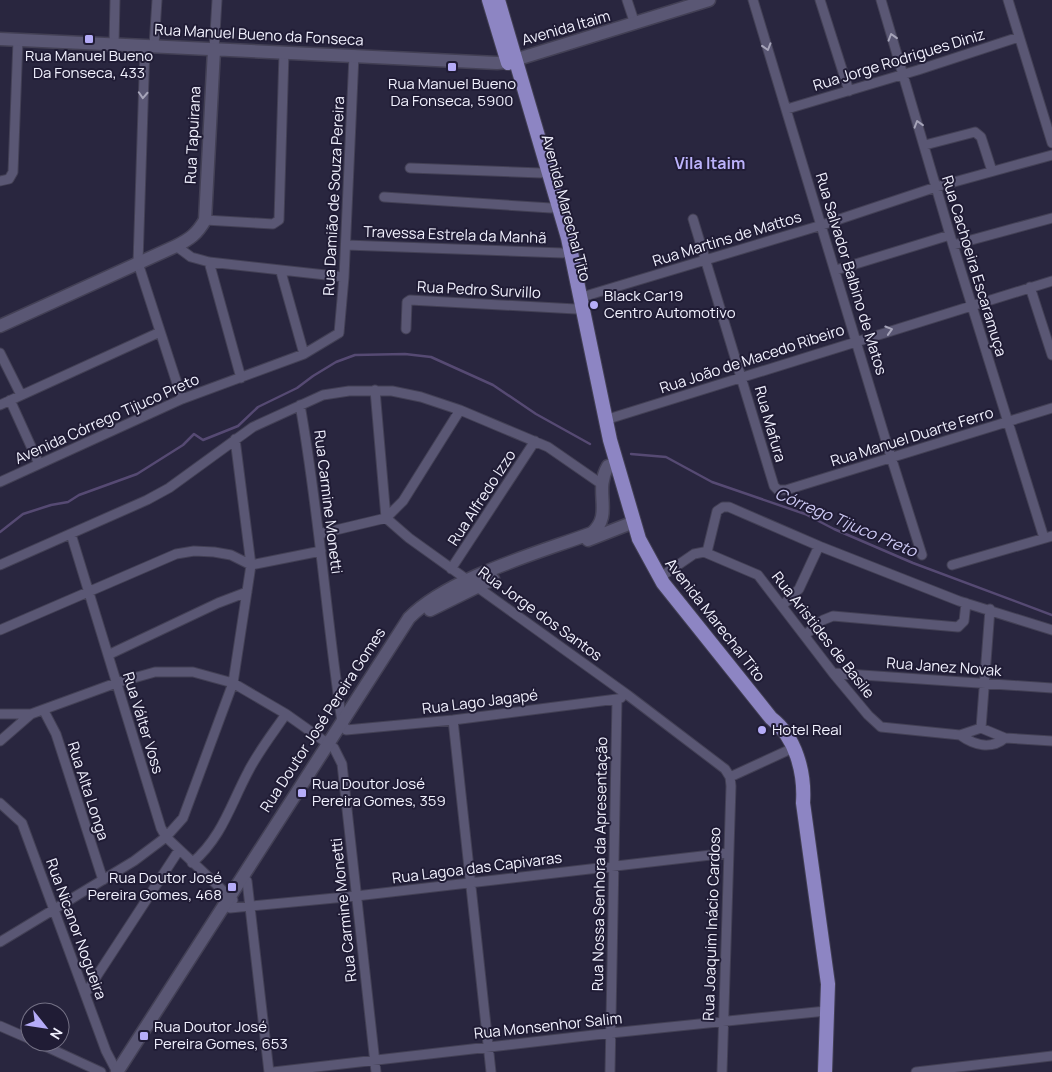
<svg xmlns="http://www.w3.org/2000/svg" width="1052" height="1072" viewBox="0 0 1052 1072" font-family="Manrope,sans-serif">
  <rect width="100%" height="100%" fill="#29263f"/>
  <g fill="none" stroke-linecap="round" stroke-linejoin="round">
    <path stroke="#564a73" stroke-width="2.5" d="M631 454 666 457 712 482 805 514 834 529 913 563 1052 615
      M0 532 23 514 51 505 68 502 79 495 137 474 183 445 194 434 203 440 238 426 258 407 297 388 313 376 336 362 355 355 405 354 431 357 493 385 536 414 590 444"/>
    <g stroke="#434055" stroke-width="11">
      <path id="street" d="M627 0 635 24
        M753 0 886 441 922 555
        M820 0 849 91
        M881 0 953 245 1044 538
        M1008 0 1052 143
        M114 44 115 0
        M145 46 138 263 182 399
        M154 46 157 0
        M214 50 217 0
        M787 109 918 70 1019 37
        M925 145 975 132 981 137 992 171
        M410 168 541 173
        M0 181 9 179 13 172 18 40
        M384 197 551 208
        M693 219 774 486 778 490H786L1052 408
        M205 220 273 224 279 220 284 52
        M346 245 563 253
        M953 245 1052 218
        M176 246 191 257 209 262 344 277
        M209 262 241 378
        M836 270 950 235
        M281 272 304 354
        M1030 287 1052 355
        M582 297 822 225 936 187 1052 155
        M406 329 407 302 410 300 576 309
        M0 353 21 395
        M375 390 386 518
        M10 400 39 464
        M0 405 160 332
        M300 405C319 510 326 617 342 722L346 730 453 720 617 699
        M605 420 1052 281
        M0 482 182 399 304 354 339 333 344 277 354 55
        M386 518 403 501 460 410
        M71 534 161 828 166 837 233 900
        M319 534 386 518 409 538 629 696 725 769 730 777 731 786 722 1072
        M707 552 717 511 723 507H729L819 546 959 601 1052 630
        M0 565 147 500 169 488 253 427 323 395 349 391H392L421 397 460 410 548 447 600 483
        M952 565 1052 536
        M451 569 535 441
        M659 578 694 554 704 552 758 575 833 673 868 715 881 727 960 735 981 728 1005 738 1052 741
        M783 605 799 589 819 546
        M0 630 176 554 194 551 214 552 231 555 251 565 321 551
        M805 635 823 620 833 616 958 627 964 621 966 603
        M108 655 218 603 247 592
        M833 673 1052 688
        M44 711 56 734 103 880
        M0 714H31
        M453 720 491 1072
        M981 728 990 609
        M960 735C974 745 991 750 1005 738
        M0 741 31 714 116 683 155 672H193L233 683 286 714 334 748 342 764 376 1072
        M730 777 793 748
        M0 803 22 823 106 1051 117 1072
        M192 863C222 837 230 806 248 772 258 752 273 733 286 714
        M247 881 269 1072
        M230 908 356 896 728 853
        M0 942 134 861 166 837 183 818 233 683 251 565 235 439
        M85 994 179 850
        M0 1026 30 1039
        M36 1042 101 1072
        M273 1072 611 1033 826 1011
        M610 1072 617 699 621 698
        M916 1072 1052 1056"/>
    </g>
    <g stroke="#434055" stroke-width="15">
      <path id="secondary" d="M0 39 497 63 508 62 709 0
        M0 326 176 246C190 239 197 234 205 220L214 50
        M588 540 634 522
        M430 610 493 579
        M117 1072 409 618C448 578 538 553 592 533 614 514 593 492 608 466"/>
    </g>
    <g stroke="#434055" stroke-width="16">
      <path id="primary" d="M489 0 508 63
        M498 0 568 238 610 440 639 539 663 583 771 718C796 737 805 773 803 803L828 984 825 1072"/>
    </g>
    <use href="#street" stroke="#5a5774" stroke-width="9"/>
    <use href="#secondary" stroke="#5a5774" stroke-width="12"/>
    <use href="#primary" stroke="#8d85c3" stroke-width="14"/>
  </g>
  <defs><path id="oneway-chevron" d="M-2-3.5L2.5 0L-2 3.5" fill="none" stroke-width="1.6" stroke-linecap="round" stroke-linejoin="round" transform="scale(1.25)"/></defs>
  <g stroke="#a6a4b9">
    <use href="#oneway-chevron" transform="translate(892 37) rotate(-107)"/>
    <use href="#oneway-chevron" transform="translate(767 47) rotate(73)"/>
    <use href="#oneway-chevron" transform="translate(143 95) rotate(93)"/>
    <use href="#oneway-chevron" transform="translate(918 124) rotate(-107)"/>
    <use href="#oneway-chevron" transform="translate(889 330) rotate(-17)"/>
  </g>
  <g fill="#b5acf8" stroke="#201c35" stroke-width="2">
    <rect x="84" y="34" width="10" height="10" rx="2.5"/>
    <rect x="447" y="62" width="10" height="10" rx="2.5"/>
    <circle cx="594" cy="305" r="5"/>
    <circle cx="762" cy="730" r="5"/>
    <rect x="297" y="788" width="10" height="10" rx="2.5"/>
    <rect x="227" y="882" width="10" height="10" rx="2.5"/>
    <rect x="139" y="1031" width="10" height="10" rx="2.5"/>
  </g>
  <g text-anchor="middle" stroke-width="4" stroke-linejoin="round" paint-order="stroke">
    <g font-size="15" fill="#f1f1fe" stroke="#201c35">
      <text transform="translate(566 28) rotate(-16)" y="5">Avenida Itaim</text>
      <text transform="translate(259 35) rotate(3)" y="5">Rua Manuel Bueno da Fonseca</text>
      <text transform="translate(899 60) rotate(-17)" y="5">Rua Jorge Rodrigues Diniz</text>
      <text transform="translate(193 135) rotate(-87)" y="5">Rua Tapuirana</text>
      <text transform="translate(334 196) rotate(-87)" y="5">Rua Damião de Souza Pereira</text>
      <text transform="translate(566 208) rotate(75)" y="5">Avenida Marechal Tito</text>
      <text transform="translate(455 235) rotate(2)" y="5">Travessa Estrela da Manhã</text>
      <text transform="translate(727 239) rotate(-17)" y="5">Rua Martins de Mattos</text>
      <text transform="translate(974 266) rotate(73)" y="5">Rua Cachoeira Escaramuça</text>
      <text transform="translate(851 274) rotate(73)" y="5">Rua Salvador Balbino de Matos</text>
      <text transform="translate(479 290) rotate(3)" y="5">Rua Pedro Survillo</text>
      <text transform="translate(752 359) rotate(-18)" y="5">Rua João de Macedo Ribeiro</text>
      <text transform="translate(107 419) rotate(-24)" y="5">Avenida Córrego Tijuco Preto</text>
      <text transform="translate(770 424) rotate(74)" y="5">Rua Mafura</text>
      <text transform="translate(912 437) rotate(-17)" y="5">Rua Manuel Duarte Ferro</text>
      <text transform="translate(482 498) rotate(-57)" y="5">Rua Alfredo Izzo</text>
      <text transform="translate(328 502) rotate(83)" y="5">Rua Carmine Monetti</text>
      <text transform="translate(540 614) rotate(36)" y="5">Rua Jorge dos Santos</text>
      <text transform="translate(715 620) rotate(52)" y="5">Avenida Marechal Tito</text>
      <text transform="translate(823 635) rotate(52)" y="5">Rua Aristides de Basile</text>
      <text transform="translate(944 667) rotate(4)" y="5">Rua Janez Novak</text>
      <text transform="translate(480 702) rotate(-7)" y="5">Rua Lago Jagapé</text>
      <text transform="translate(323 720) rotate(-57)" y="5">Rua Doutor José Pereira Gomes</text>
      <text transform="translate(143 723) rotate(73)" y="5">Rua Válter Voss</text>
      <text transform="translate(88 791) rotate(72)" y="5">Rua Alta Longa</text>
      <text transform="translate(600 864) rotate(-89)" y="5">Rua Nossa Senhora da Apresentação</text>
      <text transform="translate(477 868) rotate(-7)" y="5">Rua Lagoa das Capivaras</text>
      <text transform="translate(344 910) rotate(-96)" y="5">Rua Carmine Monetti</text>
      <text transform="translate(712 924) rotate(-88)" y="5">Rua Joaquim Inácio Cardoso</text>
      <text transform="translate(76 929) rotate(70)" y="5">Rua Nicanor Nogueira</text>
      <text transform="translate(548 1026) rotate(-6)" y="5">Rua Monsenhor Salim</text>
    </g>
    <g font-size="15" fill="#f1f1fe" stroke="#201c35" text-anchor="start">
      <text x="89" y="61" text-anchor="middle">Rua Manuel Bueno<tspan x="89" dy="17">Da Fonseca, 433</tspan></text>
      <text x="452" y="89" text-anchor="middle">Rua Manuel Bueno<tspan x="452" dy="17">Da Fonseca, 5900</tspan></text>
      <text x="604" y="301">Black Car19<tspan x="604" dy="17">Centro Automotivo</tspan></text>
      <text x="772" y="735">Hotel Real</text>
      <text x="312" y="789">Rua Doutor José<tspan x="312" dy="17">Pereira Gomes, 359</tspan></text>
      <text x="222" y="883" text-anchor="end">Rua Doutor José<tspan x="222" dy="17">Pereira Gomes, 468</tspan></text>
      <text x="154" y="1032">Rua Doutor José<tspan x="154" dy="17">Pereira Gomes, 653</tspan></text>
    </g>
    <g font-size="16" font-weight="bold" fill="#bcb3fb" stroke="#201c35">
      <text x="710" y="169">Vila Itaim</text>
    </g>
    <g font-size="16" font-style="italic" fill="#cdc9f4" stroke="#201c35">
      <text transform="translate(846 522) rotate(23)" y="6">Córrego Tijuco Preto</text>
    </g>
  </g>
  <g transform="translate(45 1027) rotate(120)"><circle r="24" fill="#201c35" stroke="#747185"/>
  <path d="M0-4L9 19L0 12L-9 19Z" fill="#b5acf8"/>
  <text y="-8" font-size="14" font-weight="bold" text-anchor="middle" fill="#f1f1fe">N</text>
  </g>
</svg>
